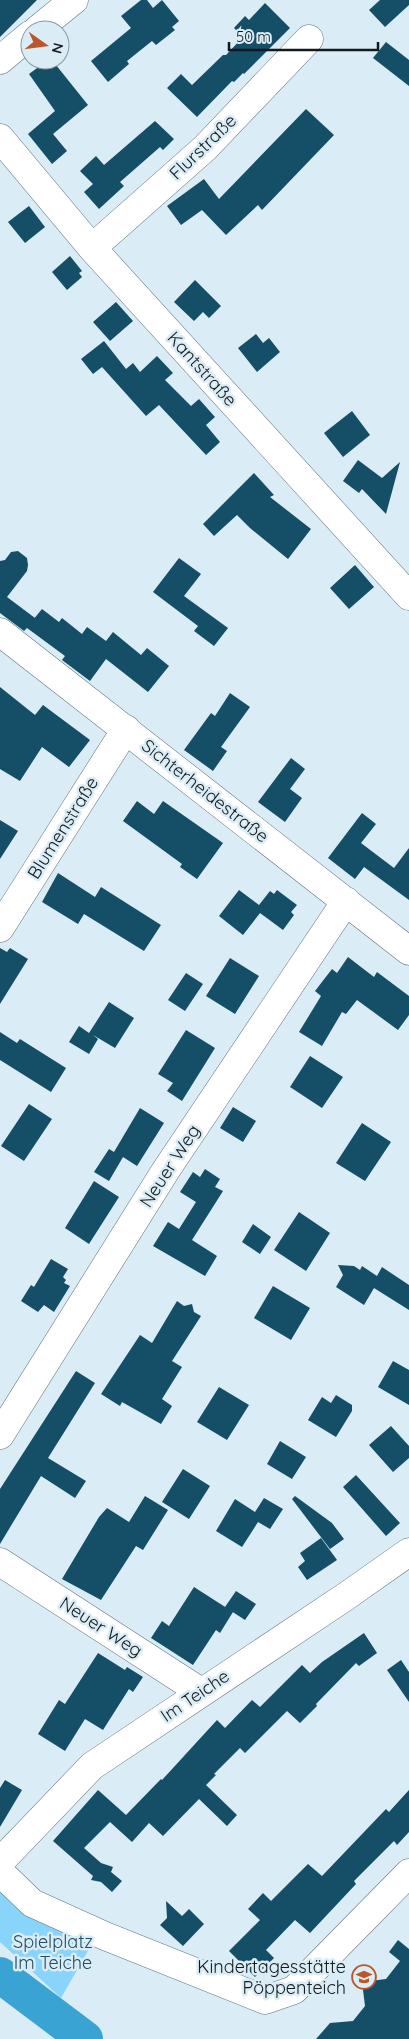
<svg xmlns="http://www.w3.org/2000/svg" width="409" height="2039" viewBox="0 0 409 2039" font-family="Quicksand,sans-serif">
  <rect width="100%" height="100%" fill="#daecf5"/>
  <path fill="#88d4fa" d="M0 1888 93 1942 61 1998 0 1942Z"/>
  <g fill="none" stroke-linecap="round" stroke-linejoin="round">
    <path stroke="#39a4d3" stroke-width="36" d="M0 1975 85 2039"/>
  </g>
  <path fill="#154e67" d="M0 0H37L0 37Z
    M141 0H147L153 8 162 0 179 21 172 27 175 30 156 45 152 41 127 61 129 64 108 82 91 61 131 28 121 16Z
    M380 0H409V5L385 27 369 10Z
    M265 3 290 28 244 74 243 73 234 82 232 81 197 117 167 88 181 74 192 85 223 55H226L243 37 234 28 245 16 249 20Z
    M386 42 409 60V86L373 58Z
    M48 60H52L88 105 53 134 67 151 52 164 28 134 55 111 29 74Z
    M306 109 334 135 262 210 258 205 226 235 202 210 181 225 167 206 204 179 219 199Z
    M155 121 174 139 163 150 160 147 120 182 124 186 99 209 84 192 93 184 80 171 96 156 104 165Z
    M29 206 45 227 25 243 8 222Z
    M70 256 82 271 79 273 82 277 67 290 52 272Z
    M195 280 221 306 209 318 203 312 194 321 174 302Z
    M116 302 133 321 110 341 93 322Z
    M256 334 263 343 269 338 280 352 257 372 238 348Z
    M104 341 126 369 133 363 140 372 157 356 173 373 165 380 191 406 199 399 215 417 206 425 220 442 206 455 159 405 146 416 102 367 93 374 81 359Z
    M352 411 370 435 343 457 324 433Z
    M358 460 382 478 400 462 386 514 362 489 359 493 343 481Z
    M254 473 274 495 270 497 311 529 288 559 250 528 237 515 214 536 203 524Z
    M18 551 27 558 28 565 27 571 7 597 35 618 28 626 42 609 59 622 62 618 82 634 87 627 106 641 113 632 141 655 147 648 169 666 148 692 106 659 90 681 62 660 65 656 27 628 24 631 0 613V561L5 560 11 552Z
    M179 558 201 574 184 596 228 628 214 646 194 631 198 626 153 592Z
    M355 565 374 587 349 609 330 588Z
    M0 687 35 715 43 705 90 740 69 767 42 747 20 781 0 769Z
    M230 693 250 707 221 747 227 751 213 771 184 750 211 713 215 716Z
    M291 758 305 769 290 789 302 798 285 822 258 802Z
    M137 801 154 814 163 801 223 843 197 879 180 867 182 864 123 821Z
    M362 813 376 824 361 843 394 868 409 848V900L364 867 355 879 328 858Z
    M0 820 18 831 0 859Z
    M58 873 95 897 101 887 161 925 144 951 84 914 78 924 42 902Z
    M239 890 259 905 270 891 274 894 277 890 297 905 291 912 294 915 283 930 260 913 243 935 219 916Z
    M0 948 7 952 10 948 28 959 0 1004Z
    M348 957 374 977 377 972 409 996V1015L398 1030 357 1000 346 1014 342 1012 322 1046 299 1032 321 996 315 991 332 969 337 973Z
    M230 958 259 976 235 1014 206 996Z
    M186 973 203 984 185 1011 168 1000Z
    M109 1002 134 1018 115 1048 93 1035 98 1039 89 1054 69 1042 79 1026 89 1033Z
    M186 1030 215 1048 182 1101 167 1091 173 1083 158 1074Z
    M0 1032 17 1043 20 1039 66 1068 51 1092 0 1060Z
    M310 1056 343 1077 322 1108 290 1087Z
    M29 1104 52 1119 24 1161 1 1146Z
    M233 1107 256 1121 243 1142 220 1128Z
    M140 1108 164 1123 137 1166 123 1157 109 1181 94 1172 109 1149 114 1152Z
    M362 1123 391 1142 365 1181 336 1163Z
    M205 1169 220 1179 215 1187 223 1191 192 1240 217 1256 205 1276 153 1246 168 1222 179 1229 196 1202 180 1192 193 1172 200 1177Z
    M94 1181 119 1197 89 1244 65 1228Z
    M299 1212 330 1233 306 1271 274 1250Z
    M253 1224 271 1237 260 1254 242 1242Z
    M51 1259 68 1269 63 1277 66 1280 64 1283 70 1286 54 1312 44 1305 38 1312 21 1301 31 1285 34 1287Z
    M338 1265 354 1266 360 1270 362 1266 377 1276 382 1267 409 1285V1310L374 1288 364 1305 336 1287 343 1275Z
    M273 1286 310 1308 291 1340 254 1318Z
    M177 1301 184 1306 192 1304 194 1312 201 1316 172 1361 182 1367 162 1399 172 1406 161 1424 122 1402 120 1406 101 1394 140 1335 152 1343Z
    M393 1361 409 1370V1405L378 1387Z
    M76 1371 95 1383 48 1458 86 1481 75 1498 41 1476 0 1544V1489Z
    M219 1387 249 1405 227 1440 197 1422Z
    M336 1395 352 1405V1411L336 1437 308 1420 322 1397 331 1403Z
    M391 1426 409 1446V1458L393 1472 369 1445Z
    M280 1441 306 1457 292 1479 267 1464Z
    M183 1469 210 1486 189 1519 162 1502Z
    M356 1475 400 1523 386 1536 343 1487Z
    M145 1496 168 1510 143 1550 136 1546 101 1600 62 1579 99 1517 107 1508 129 1522Z
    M295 1496 332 1523 344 1539 330 1549 292 1499Z
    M264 1498 283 1509 270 1529 258 1522 242 1547 216 1531 235 1499 255 1512Z
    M321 1538 337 1560 307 1580 298 1567 305 1561 300 1553Z
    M194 1587 233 1612 220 1633 216 1630 193 1665 151 1638 162 1621 169 1626Z
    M236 1591 256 1604 245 1620 225 1607Z
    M364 1633 377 1653 359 1666 356 1663 316 1704 317 1706 300 1723 287 1711 245 1753 240 1748 214 1774 216 1775 206 1785 237 1815 227 1826 199 1799 163 1836 149 1823 132 1842 110 1822 84 1848 101 1863 113 1867 111 1872 122 1881 112 1892 101 1882 91 1880 93 1876 53 1841 98 1790 126 1815 161 1779 162 1780 217 1720 225 1728 252 1700 260 1707 302 1665 310 1673 322 1662Z
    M98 1653 125 1670 127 1667 143 1677 133 1692 129 1689 103 1730 85 1719 65 1751 38 1734 59 1700 65 1704Z
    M401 1660 409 1672V1702L387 1670Z
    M5 1780 22 1790 0 1827V1788Z
    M409 1790V1832L397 1845 394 1841 354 1881 356 1884 310 1933 295 1920 266 1950 274 1958 255 1977 229 1951 260 1920 248 1909 263 1893 271 1901 308 1864 322 1876 386 1809 389 1812Z
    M166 1901 182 1916 189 1909 204 1924 183 1946 160 1925 167 1918Z
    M398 1940 409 1949V2039H316L330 2023 353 2021 365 2006 362 1982 386 1979 400 1961 389 1952Z"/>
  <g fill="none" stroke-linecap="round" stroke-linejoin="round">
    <g stroke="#63737c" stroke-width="29">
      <path id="minor" d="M37 30 74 0
        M0 60 30 35
        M0 138 92 248 409 596
        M92 248 205 148 309 39
        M0 632 409 951
        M0 928 126 729
        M0 1435 166 1170 346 901
        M0 1562 201 1692
        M0 1862 92 1766 345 1597 409 1552
        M0 1872 32 1903 105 1936 265 2000 294 1990 409 1873"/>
    </g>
    <use href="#minor" stroke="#fff" stroke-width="28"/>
  </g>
  <defs>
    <g id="school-ring" transform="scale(1.25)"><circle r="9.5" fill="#daecf5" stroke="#bc552a" stroke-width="1.5"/><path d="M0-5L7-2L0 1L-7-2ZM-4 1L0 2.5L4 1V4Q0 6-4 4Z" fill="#bc552a"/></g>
  </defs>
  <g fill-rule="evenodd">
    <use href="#school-ring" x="364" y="1977"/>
  </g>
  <g text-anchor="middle" stroke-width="5" stroke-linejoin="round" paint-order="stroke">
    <g font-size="18" fill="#13191c" stroke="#daecf5">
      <text transform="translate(203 147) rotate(-44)" y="6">Flurstraße</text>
      <text transform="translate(202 369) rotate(48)" y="6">Kantstraße</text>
      <text transform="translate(205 791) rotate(38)" y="6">Sichterheidestraße</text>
      <text transform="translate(63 828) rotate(-58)" y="6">Blumenstraße</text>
      <text transform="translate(170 1166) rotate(-57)" y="6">Neuer Weg</text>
      <text transform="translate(101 1627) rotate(33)" y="6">Neuer Weg</text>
      <text transform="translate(195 1696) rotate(-34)" y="6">Im Teiche</text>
    </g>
    <g font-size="18" fill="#214c61" stroke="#daecf5">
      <text x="53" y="1948">Spielplatz<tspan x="53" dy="21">Im Teiche</tspan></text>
    </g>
    <g font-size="18" fill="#13191c" stroke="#daecf5" text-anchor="end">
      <text x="346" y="1973">Kindertagesstätte<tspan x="346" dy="21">Pöppenteich</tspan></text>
    </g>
  </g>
  <g transform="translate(45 45) rotate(104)"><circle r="24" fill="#daecf5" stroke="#8a989e"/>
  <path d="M0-4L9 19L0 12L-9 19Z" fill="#bc552a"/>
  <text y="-8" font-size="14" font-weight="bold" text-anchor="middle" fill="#13191c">N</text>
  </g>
  <path d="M229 42v8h149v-8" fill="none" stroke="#13191c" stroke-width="2.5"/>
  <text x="236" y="42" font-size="15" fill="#13191c" stroke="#daecf5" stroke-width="4" paint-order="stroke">50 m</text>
</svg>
